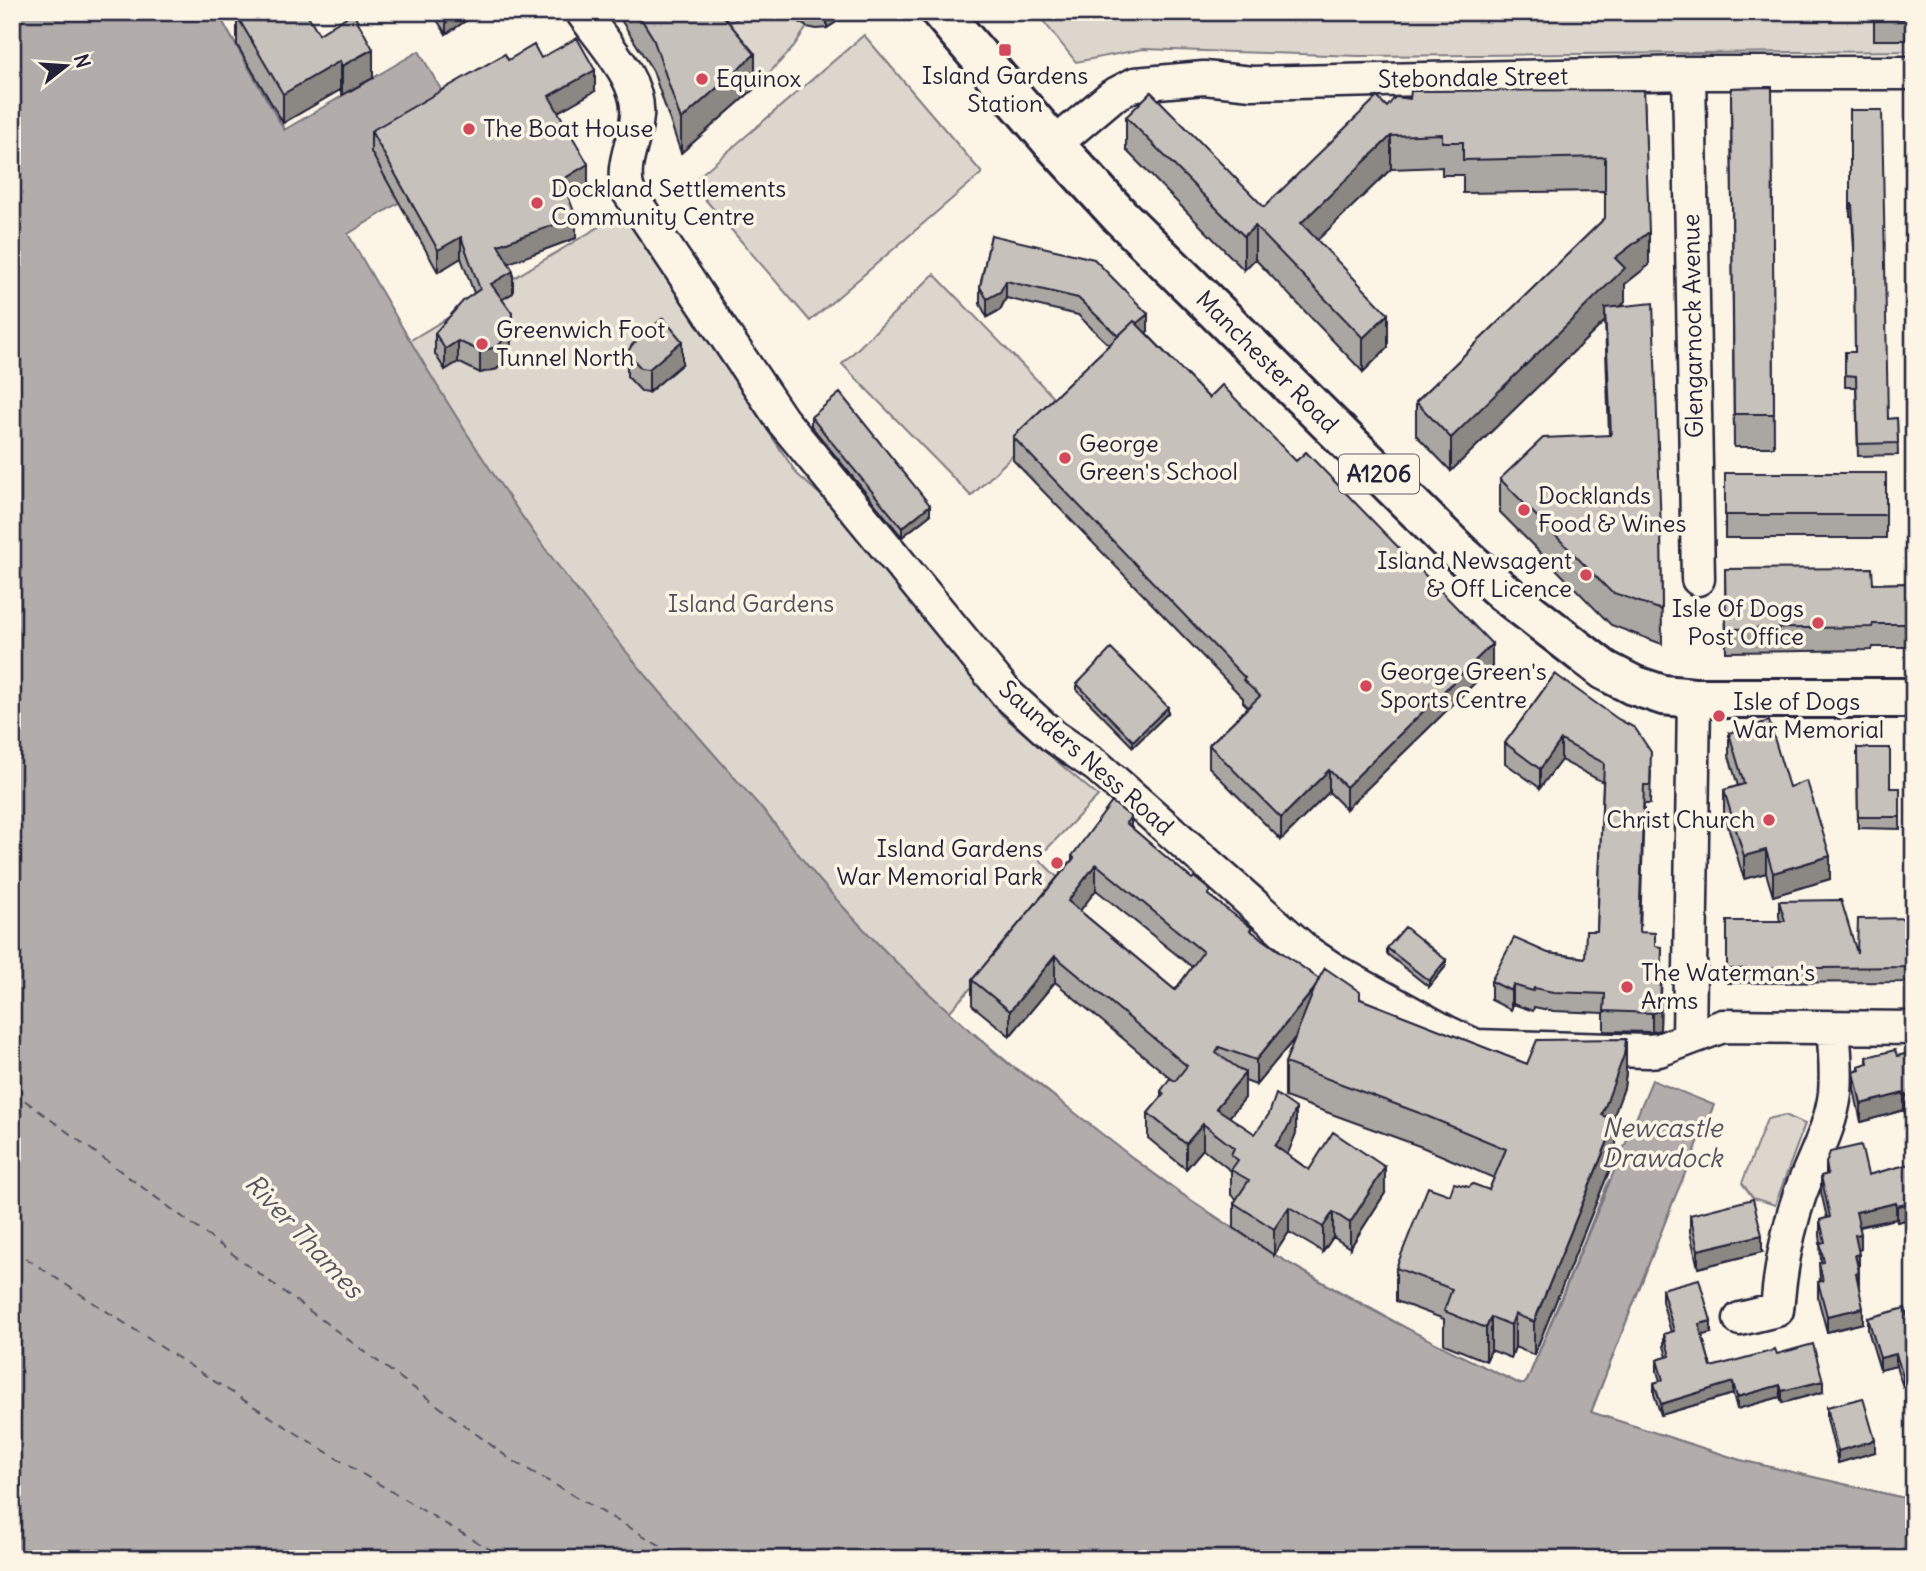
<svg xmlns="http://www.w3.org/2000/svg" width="1926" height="1571" viewBox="0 0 1926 1571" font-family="Delius,sans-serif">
  <rect width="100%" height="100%" fill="#fcf5e5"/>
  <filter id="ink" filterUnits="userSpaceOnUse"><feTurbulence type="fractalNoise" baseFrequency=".0143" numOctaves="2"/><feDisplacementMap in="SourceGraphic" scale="14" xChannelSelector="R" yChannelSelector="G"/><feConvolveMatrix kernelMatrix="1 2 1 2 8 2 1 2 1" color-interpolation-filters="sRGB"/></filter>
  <g filter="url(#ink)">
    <path fill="#dcd6cc" stroke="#7f7c84" stroke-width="2" d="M217 12C280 123 346 231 409 341L622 213 797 474 844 516 1002 715 1098 796 1038 858 1065 885 949 1012 1012 1066 1039 1084 1105 1138 1185 1196 1274 1255 1437 1345 1520 1384H1524L1527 1381 1609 1180 1672 1204 1591 1413 1740 1460 1904 1498 1914 1504V1559H1538L454 602Z
      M748 12H794L798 21 807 27 791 50 755 88 711 35Z
      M1036 12H1914V51L1359 56 1143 49 1076 62Z
      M864 35 982 173 810 321 691 183Z
      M934 274 1063 407 971 496 842 364Z
      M1785 1115 1805 1124 1775 1205 1753 1198 1742 1183 1767 1119Z"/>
    <path fill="#b2adab" stroke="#78757e" stroke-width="2" d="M12 12H217L284 130 419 51 451 107 400 202 348 234C409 340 471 447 544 547 612 639 688 725 764 811 784 835 802 860 822 883 862 929 906 974 952 1014 970 1031 989 1048 1009 1064 1020 1073 1033 1079 1043 1088 1090 1124 1135 1161 1183 1195 1289 1269 1403 1329 1520 1384H1524L1527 1381 1652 1080 1714 1105 1672 1204 1591 1412 1740 1460 1904 1498 1914 1504V1559H12Z"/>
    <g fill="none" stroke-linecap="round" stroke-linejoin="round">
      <path stroke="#545362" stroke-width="2" stroke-dasharray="9 7" stroke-linecap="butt" d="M12 1091 510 1459 684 1559
        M12 1249C174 1356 337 1463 507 1559"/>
      <g stroke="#22223b" stroke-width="37">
        <path id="street" d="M582 12C602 41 641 80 637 116 635 143 620 164 628 191L782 420 1007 694 1053 736 1097 766 1307 952 1337 972 1446 1032 1476 1046 1648 1051 1659 1050 1723 1026 1914 1028
          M1689 73 1698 579
          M1054 145 1112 96 1135 84 1204 78 1252 83 1689 73H1914
          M1689 1038 1694 698
          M1740 1319 1777 1310C1780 1271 1787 1232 1800 1194 1812 1161 1831 1128 1835 1093 1837 1071 1835 1049 1833 1028"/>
      </g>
      <g stroke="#22223b" stroke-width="44">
        <path id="primary" d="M941 12 1052 142 1120 216 1461 554 1502 591 1604 670 1633 685 1663 695 1694 698H1914"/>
      </g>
      <use href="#street" stroke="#fcf5e5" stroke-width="32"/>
      <use href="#primary" stroke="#fcf5e5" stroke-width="38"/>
    </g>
    <path fill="#aaa6a1" stroke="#22223b" stroke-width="2" fill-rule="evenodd" d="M432 12H479L446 34Z
      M616 12H729L723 16 755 88 681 153 653 71Z
      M794 12H852L827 28 817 29 807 27 798 21Z
      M1874 12H1914V40H1874Z
      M237 16 319 34 373 78 342 95 340 90 283 123 237 45Z
      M541 58 595 91 558 112 588 186 569 197 576 238 508 263 513 293 502 299 512 334 509 355 497 369 480 373 458 362 445 370 435 354V333L474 293 461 258 438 272 371 152V131Z
      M1772 87 1774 447H1734L1731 88Z
      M1644 90 1649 265 1625 284V302L1621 306 1661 531 1662 644 1611 625 1500 512V479L1609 435 1605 321 1451 471 1416 435V402L1605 218V191L1463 193V175H1442V167L1391 169 1317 240 1388 347 1363 372 1255 259 1244 270 1126 150V117L1264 207 1387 107 1410 99Z
      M1850 110 1888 419 1897 418 1898 455 1858 456 1856 387H1845V352H1855L1854 250 1852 216H1850Z
      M991 235 1148 331 1146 333 1209 398 1492 666 1346 809 1329 792 1281 840 1209 767V745L1248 707 1243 702V698L1013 460V437L1109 345 1078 315 1006 298 1000 310 987 317 980 304V287Z
      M627 353 682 364 649 392 641 391 627 376Z
      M811 417 930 515 902 537 811 426Z
      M1725 473H1886V538H1725Z
      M1725 569 1873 584 1914 583V647H1873L1872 650 1726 652Z
      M1555 674 1651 771 1650 804H1644L1640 932 1655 946 1662 966 1660 1030 1652 1032 1604 1031V1013L1553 1011 1534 1007 1533 1011 1513 1004 1511 1010 1491 1000V981L1548 953 1585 958 1597 931 1603 782 1561 760 1540 788 1505 763V743Z
      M1077 684 1168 713 1133 747 1077 690Z
      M1729 733 1789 787 1830 879 1773 896 1766 873 1744 879 1724 813V790L1738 786 1729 756Z
      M1857 748 1890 788H1900V829L1858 828Z
      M1131 827 1252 932 1319 979 1360 999 1527 1064 1626 1072 1624 1088 1612 1119 1616 1154 1534 1355 1515 1347 1511 1358 1491 1350 1486 1361 1444 1344V1319L1396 1301V1268L1450 1195 1469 1187 1489 1190 1494 1178 1422 1147 1285 1097V1063L1296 1037 1256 1085 1245 1081V1098L1229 1117 1255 1134 1296 1133 1287 1154 1309 1170 1385 1193 1350 1248 1333 1237 1323 1252 1289 1232 1274 1255 1234 1228V1203L1237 1199 1231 1195V1171L1203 1149 1186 1169 1148 1138V1113L1161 1098V1091L1174 1081 1055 982 1010 1036 972 1005V980L1072 860V856ZM1096 890 1192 967 1175 990 1080 911Z
      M1779 901 1857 953 1914 918V982L1727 983V921H1780L1779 916Z
      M1387 948 1446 966 1429 987 1387 954Z
      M1914 1052 1905 1113 1904 1110 1861 1122 1854 1089V1072L1859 1070V1066L1867 1064V1057L1897 1056Z
      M1826 1163 1868 1175 1914 1163V1218L1897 1222 1896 1219 1860 1227 1861 1249 1858 1250 1859 1288 1863 1323 1827 1332 1818 1298V1282L1820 1281 1819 1263H1821L1820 1243H1821L1820 1236V1220L1827 1218 1821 1192V1176L1826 1175Z
      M1690 1215 1762 1252 1698 1268 1690 1232Z
      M1662 1289 1711 1333 1702 1335 1711 1367 1777 1354 1823 1392 1782 1403 1780 1397 1737 1409 1733 1394 1661 1415 1654 1394V1383L1660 1381 1657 1371V1360L1667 1357 1664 1346V1334L1671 1332 1662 1301Z
      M1868 1318 1914 1340V1385L1903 1387 1896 1366 1880 1370 1868 1330Z
      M1827 1407 1875 1452 1838 1463 1827 1419Z"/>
    <path fill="#8b8783" stroke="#22223b" stroke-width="2" d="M461 12H479L446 34V22Z
      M705 12H729L705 28Z
      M827 12H852L827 28Z
      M373 49V78L342 95V66Z
      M755 54V88L681 153V120Z
      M340 61V90L283 123V94Z
      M595 70V91L549 117V96Z
      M1391 136V169L1301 256V223Z
      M588 164V186L562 201V180Z
      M576 217V238L498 267V245Z
      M1255 226V259L1244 270V236Z
      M1649 232V265L1625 284V302L1606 321 1605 308V321L1451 471V438L1615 258Z
      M461 237V258L438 272V250Z
      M513 271V293L491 306V284Z
      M1006 281V298L1000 310 987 317V299Z
      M512 313V334L509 355 497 369 480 373V351Z
      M1148 314V331L1119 355V337Z
      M1388 314V347L1363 372V338Z
      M458 341V362L445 370V349Z
      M682 341V364L649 392V369Z
      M930 505V515L902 537V528Z
      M1492 644V666L1346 809V787Z
      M1168 707V713L1133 747V741Z
      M1561 740V760L1540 788V769Z
      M1329 770V792L1281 840V818Z
      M1131 817V842L1126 823Z
      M1766 850V873L1744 879V856Z
      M1830 856V879L1773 896V873Z
      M1096 864V890L1068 926V901Z
      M1662 947 1660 1030 1652 1032V1013Z
      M1055 956V982L1010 1036V1011Z
      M1446 960V966L1429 987V981Z
      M1321 981V1006L1256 1085V1060Z
      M1513 985V1004L1511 1010V991Z
      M1626 1039V1072L1624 1088 1602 1148V1115Z
      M1245 1073V1098L1216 1133V1108Z
      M1904 1093V1110L1861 1122V1104Z
      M1914 1093V1110L1905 1113V1096Z
      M1296 1108V1133L1289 1151 1275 1171V1146Z
      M1616 1121V1154L1534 1355V1322Z
      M1203 1124V1149L1186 1169V1144Z
      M1385 1167V1193L1350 1248V1223Z
      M1914 1202V1218L1897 1222V1206Z
      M1896 1203V1219L1856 1227V1212Z
      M1289 1207V1232L1274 1255V1229Z
      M1333 1212V1237L1323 1252V1227Z
      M1861 1234V1249L1855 1251V1235Z
      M1762 1235V1252L1698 1268V1250Z
      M1859 1254V1270L1855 1255Z
      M1859 1272V1288L1856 1273Z
      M1863 1308V1323L1827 1332V1316Z
      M1515 1314V1347L1511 1358V1325Z
      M1491 1317V1350L1486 1361V1328Z
      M1711 1321V1333L1699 1336V1324Z
      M1896 1354V1366L1880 1370V1358Z
      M1914 1373V1385L1903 1387V1376Z
      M1823 1381V1392L1782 1403V1391Z
      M1733 1382V1394L1661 1415V1404Z
      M1780 1385V1397L1737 1409V1397Z
      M1875 1440V1452L1838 1463V1451Z"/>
    <path fill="#c6c1bb" stroke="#22223b" stroke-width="2" fill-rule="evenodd" d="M243 12H306L319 34 353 13 373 49 342 66 340 61 283 94 237 16Z
      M440 12H461L446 22Z
      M637 12H720L755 54 681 120 653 38Z
      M1874 12H1914V19H1874Z
      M577 38 595 70 549 96 588 164 562 180 576 217 498 245 513 271 491 284 512 313 509 334 497 347 480 351 458 341 445 349 435 333 463 301 480 289 461 237 438 250 371 131 505 54 508 60 534 45 541 58Z
      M1772 87 1774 414H1734L1731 88Z
      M1644 90 1649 232 1615 258 1625 268 1451 438 1416 402 1605 218V157L1463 160V142H1442V134L1391 136 1301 223 1388 314 1363 338 1255 226 1244 236 1126 117 1151 92 1264 207 1377 97 1387 107 1395 97 1410 99 1411 91Z
      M1850 110H1882L1888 419 1897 418 1898 443 1858 444 1856 376 1845 375V352H1855L1854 239 1852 204H1850Z
      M991 235 1094 259 1148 314 1137 323 1134 321 1118 336 1078 298 1006 281 1000 292 987 299 980 287Z
      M1653 303 1661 531 1662 610 1611 592 1500 479 1543 438 1611 435 1605 308Z
      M663 318 682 341 649 369 641 368 627 353 632 345Z
      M1134 321 1209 398 1222 385 1296 461 1306 452 1492 644 1346 787 1329 770 1281 818 1209 745 1260 696 1243 680 1245 678 1013 437Z
      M840 393 930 505 902 528 811 417Z
      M1725 473H1886V515H1725Z
      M1872 568 1873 584 1914 583V624H1873L1872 627 1726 629 1725 569Z
      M1111 649 1168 707 1133 741 1077 684Z
      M1555 674 1618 719 1635 728 1651 752 1650 785H1644L1639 932 1655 933V946L1662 947 1660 1011 1652 1013 1604 1011 1605 994 1553 992 1534 988 1533 991 1513 985 1511 991 1491 981 1514 938 1548 953 1585 958 1586 931H1597L1604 763 1561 740 1540 769 1505 743Z
      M1769 721 1789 787 1807 781 1830 856 1773 873 1766 850 1744 856 1724 790 1744 784 1729 733Z
      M1857 748H1890V788H1900V817H1858Z
      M1112 802 1131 817 1126 823 1192 879 1194 877 1211 891 1208 895 1252 928 1250 930 1319 979 1314 989 1256 1060 1219 1047 1216 1053 1245 1073 1216 1108 1255 1134 1269 1114 1276 1094 1296 1108 1289 1126 1275 1146 1309 1170 1333 1132 1385 1167 1350 1223 1333 1212 1323 1227 1289 1207 1274 1229 1234 1203 1249 1180 1231 1170 1238 1160 1231 1155 1234 1148 1203 1124 1186 1144 1148 1113 1164 1094 1161 1091 1170 1078 1175 1081 1187 1066 1055 956 1010 1011 972 980 1074 858 1072 856ZM1096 864 1203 952 1175 990 1068 901Z
      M1841 900 1857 953 1858 919 1914 918V967L1727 969V921H1785L1779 901Z
      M1405 927 1446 960 1429 981 1387 948Z
      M1325 968 1360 992V999L1527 1064 1537 1040 1626 1039 1624 1055 1602 1115 1616 1121 1534 1322 1515 1314 1511 1325 1491 1317 1486 1328 1444 1311 1452 1289 1396 1268 1428 1187 1450 1195 1454 1183 1469 1187 1473 1184 1489 1190 1506 1149 1422 1114 1285 1063 1318 980Z
      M1895 1050 1897 1056 1914 1052V1093L1905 1096 1904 1093 1861 1104 1854 1072 1860 1070 1859 1066 1868 1063 1867 1057Z
      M1861 1145 1868 1175 1914 1163V1202L1897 1206 1896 1203 1856 1212 1861 1234 1855 1235 1859 1254 1855 1255 1859 1272 1856 1273 1863 1308 1827 1316 1818 1282 1823 1281 1819 1263 1824 1262 1820 1243 1825 1242 1820 1220 1830 1217 1821 1176 1828 1174 1826 1163 1830 1152Z
      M1753 1199 1762 1235 1698 1250 1690 1215Z
      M1699 1279 1711 1321 1699 1324 1711 1367 1771 1351 1775 1349 1777 1354 1813 1344 1823 1381 1782 1391 1780 1385 1737 1397 1733 1382 1661 1404 1654 1383 1663 1380 1657 1360 1670 1356 1664 1334 1674 1331 1662 1289Z
      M1905 1308 1914 1340V1373L1903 1376 1896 1354 1880 1358 1868 1318Z
      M1863 1398 1875 1440 1838 1451 1827 1407Z"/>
  </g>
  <g fill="#d1495b" stroke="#fcf5e5" stroke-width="2.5">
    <rect x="998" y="43" width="14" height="14" rx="3.5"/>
    <circle cx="702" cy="79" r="7"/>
    <circle cx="469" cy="129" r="7"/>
    <circle cx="537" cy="203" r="7"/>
    <circle cx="482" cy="344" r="7"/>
    <circle cx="1065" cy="458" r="7"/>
    <circle cx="1524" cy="510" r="7"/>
    <circle cx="1586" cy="575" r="7"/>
    <circle cx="1818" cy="623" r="7"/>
    <circle cx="1366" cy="686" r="7"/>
    <circle cx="1719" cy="716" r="7"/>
    <circle cx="1769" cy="820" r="7"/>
    <circle cx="1057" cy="863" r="7"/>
    <circle cx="1627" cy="987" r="7"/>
  </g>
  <g text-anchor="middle" stroke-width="7" stroke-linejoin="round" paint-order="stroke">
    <rect fill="#fcf5e5" stroke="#63616e" stroke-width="2" x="1339" y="454.5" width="80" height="39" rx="5"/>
    <g font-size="23" font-weight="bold" fill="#22223b">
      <text x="1379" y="482">A1206</text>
    </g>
    <g font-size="24" fill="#22223b" stroke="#fcf5e5" text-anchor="start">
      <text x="1005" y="84" text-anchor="middle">Island Gardens<tspan x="1005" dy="28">Station</tspan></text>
      <text x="716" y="87">Equinox</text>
      <text x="483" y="137">The Boat House</text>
      <text x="551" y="197">Dockland Settlements<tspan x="551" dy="28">Community Centre</tspan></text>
      <text x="496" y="338">Greenwich Foot<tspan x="496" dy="28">Tunnel North</tspan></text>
      <text x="1079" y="452">George<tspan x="1079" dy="28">Green's School</tspan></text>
      <text x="1538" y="504">Docklands<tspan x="1538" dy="28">Food &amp; Wines</tspan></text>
      <text x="1572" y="569" text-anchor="end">Island Newsagent<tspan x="1572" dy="28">&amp; Off Licence</tspan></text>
      <text x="1804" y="617" text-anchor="end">Isle Of Dogs<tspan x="1804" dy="28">Post Office</tspan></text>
      <text x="1380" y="680">George Green's<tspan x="1380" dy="28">Sports Centre</tspan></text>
      <text x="1733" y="710">Isle of Dogs<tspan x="1733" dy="28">War Memorial</tspan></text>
      <text x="1755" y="828" text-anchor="end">Christ Church</text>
      <text x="1043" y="857" text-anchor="end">Island Gardens<tspan x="1043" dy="28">War Memorial Park</tspan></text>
      <text x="1641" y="981">The Waterman's<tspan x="1641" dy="28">Arms</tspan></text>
    </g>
    <g font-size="24" fill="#22223b" stroke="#fcf5e5">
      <text transform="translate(1473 78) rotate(-1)" y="8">Stebondale Street</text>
      <text transform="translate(1693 326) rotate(-91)" y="8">Glengarnock Avenue</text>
      <text transform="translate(1267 362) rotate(45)" y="8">Manchester Road</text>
      <text transform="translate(1086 758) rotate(41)" y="8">Saunders Ness Road</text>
    </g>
    <g font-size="24" fill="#504f5f" stroke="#fcf5e5">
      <text x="751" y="612">Island Gardens</text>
    </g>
    <g font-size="26" font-style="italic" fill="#545362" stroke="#fcf5e5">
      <text x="1662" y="1137">Newcastle<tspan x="1662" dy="30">Drawdock</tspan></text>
      <text transform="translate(304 1236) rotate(47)" y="9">River Thames</text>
    </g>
  </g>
  <rect width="1926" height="1571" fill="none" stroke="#fcf5e5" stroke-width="42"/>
  <rect x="21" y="21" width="1884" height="1529" fill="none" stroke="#22223b" stroke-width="2.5" filter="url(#ink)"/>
  <g transform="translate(66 66) rotate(73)" stroke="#fcf5e5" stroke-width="5" paint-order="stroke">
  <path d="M0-5L12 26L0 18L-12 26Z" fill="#22223b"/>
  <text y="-10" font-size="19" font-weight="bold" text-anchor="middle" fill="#22223b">N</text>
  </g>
</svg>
